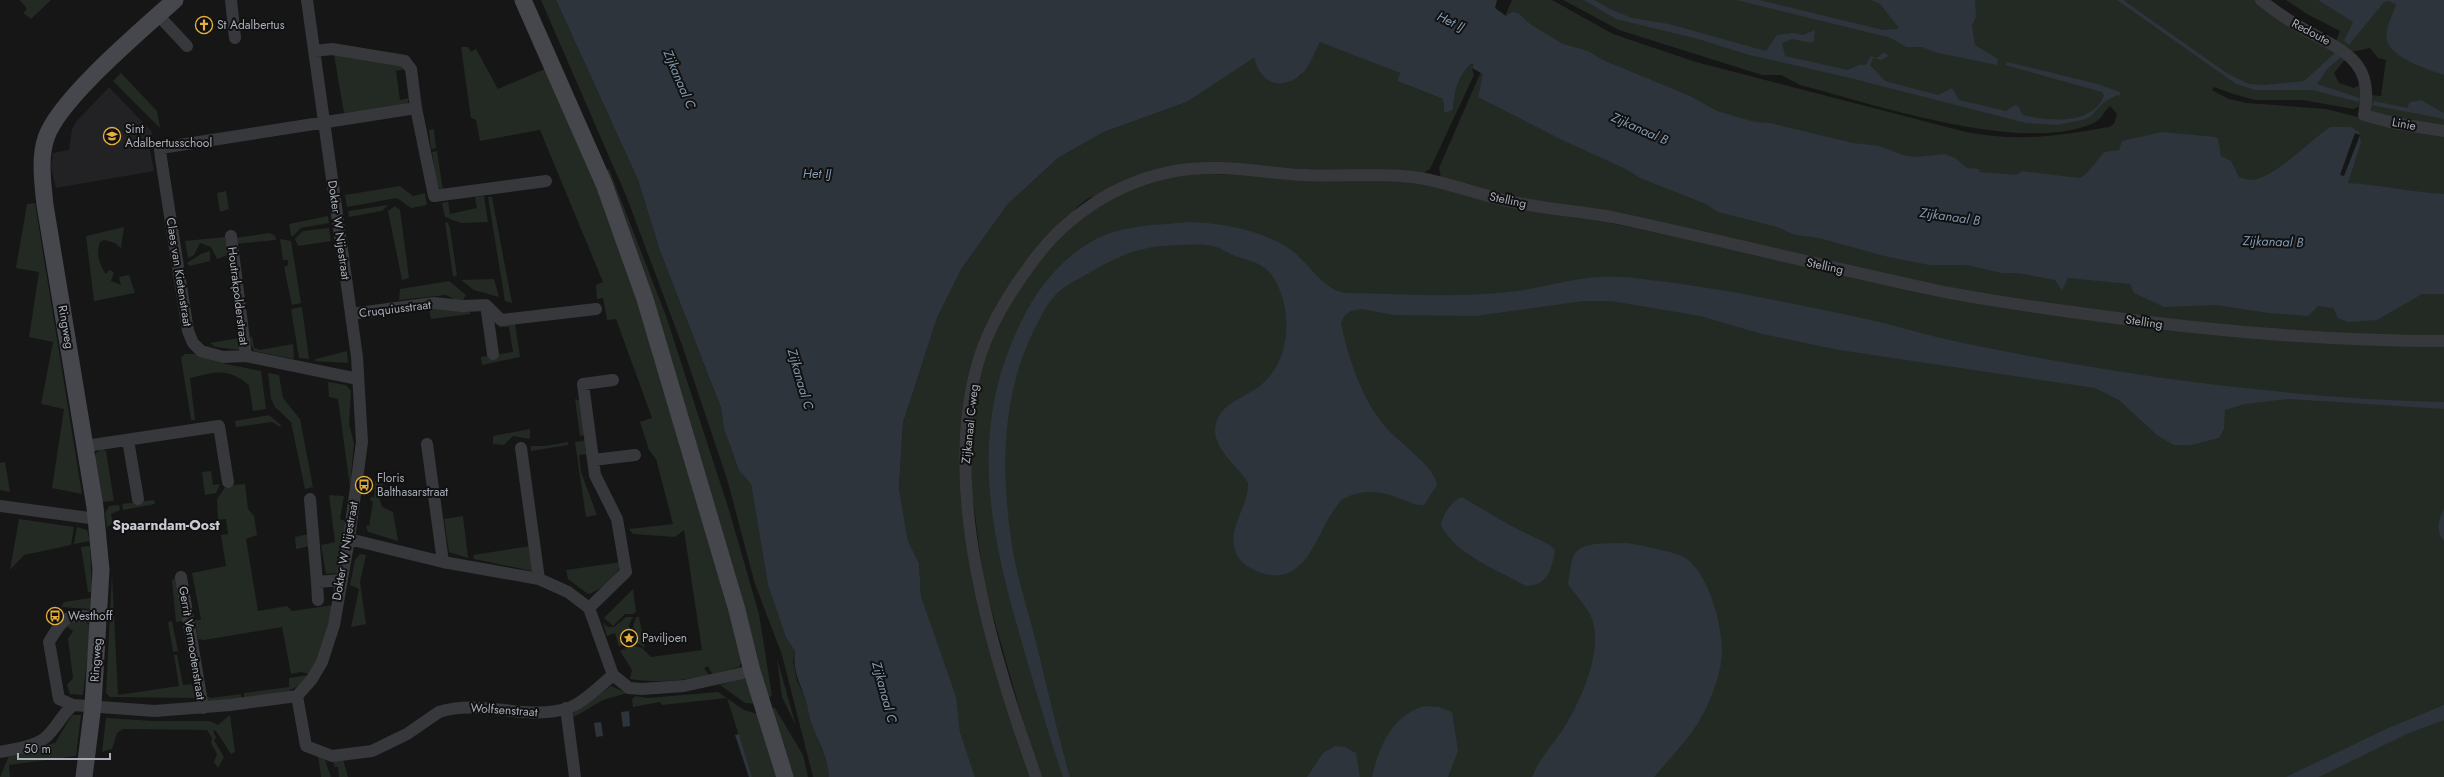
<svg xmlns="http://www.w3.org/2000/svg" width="2444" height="777" viewBox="0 0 2444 777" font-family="Jost,sans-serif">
  <rect width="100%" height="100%" fill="#161617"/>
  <path fill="#222224" d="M109 87 152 132 150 151 154 171 56 188 51 168 53 153 69 150 72 129 76 122Z"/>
  <path fill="#222a23" d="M20 0H51L31 19 23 13 27 9Z
    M541 0H556L638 180 660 251 721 408 724 429 739 471 751 484 768 585 786 638 795 651 793 661 797 681 807 702 810 719 829 768V777H813L782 655 755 584 727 479 682 345 627 198Z
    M1512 0H1552L1613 34 1696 62 1966 132C2019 142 2057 136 2109 127L2114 124 2117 114 2110 106C2104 111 2102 119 2094 123 2022 155 1874 104 1800 85L1781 75H1762L1619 30 1563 0H2256L2347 57 2334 73 2339 83 2354 88 2363 83 2361 106 2353 109 2303 100H2255L2233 94 2214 87 2212 90 2229 99 2247 103 2326 109 2370 120 2444 135V338L2266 331 2011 300 1534 202 1441 178 1439 168Z
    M2286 0H2444V129L2372 112 2370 108 2371 95 2381 96 2386 60 2378 58 2370 48 2351 52 2336 41 2340 31 2307 14Z
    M1320 41 1400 73 1397 81 1443 99 1444 112 1446 113 1453 110C1454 92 1458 76 1471 64H1474L1472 68 1474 75 1430 169 1422 174 1209 165 1089 198C1077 205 1069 217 1058 226L979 352 964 501 1032 777H975L960 732 955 697 921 596 919 563 908 541 899 488 903 423 937 318 962 268 1008 204 1058 158 1104 132 1187 102 1254 58 1299 77 1307 67Z
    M461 47H468L471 52 476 49 498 89 547 68 617 230 744 659 739 667 712 674 708 666 704 668 709 675C683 681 656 683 630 679L632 670 620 651 632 645 642 648 651 657 702 650 684 530 675 537 633 534 629 529 673 524 656 459 649 450 640 422 652 418 616 319 607 320 603 298 597 299 596 285 603 282 540 130 480 141 476 120 471 118Z
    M334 55 403 66 404 69 396 71 400 100 409 98 407 104 344 113Z
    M121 73 157 111 160 128 113 81Z
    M434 129 436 148 431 149 429 130Z
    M437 151 443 190 437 187 432 152Z
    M609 169 666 316 729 510 759 614 772 696 767 699 756 651 604 171Z
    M1184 173 1407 181 2027 309 2444 344V777H1039L984 584 974 507 969 491 967 465 978 376 998 325 1030 269 1074 221 1135 186Z
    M400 186 413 196 425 193 427 205 411 208 397 198 347 207 345 195Z
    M226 191 229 209 220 212 217 193Z
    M484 196 488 222 461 223 445 217 442 203 448 202 450 214 477 208 475 197Z
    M488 197H492L512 303 505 301Z
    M35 203 82 494 52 488 64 409 41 404 53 342 29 337 39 272 16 268 27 204Z
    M388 205 382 211 349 217 348 211Z
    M395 206 400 210 409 278 402 280 388 211Z
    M328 216 329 223 301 228 293 236H291L289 224Z
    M445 222 448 223 450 228 457 276H453Z
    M124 227 121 248 115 243 104 240 100 242C96 253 99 265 106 274L109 270 114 272 111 281 121 285 119 277 129 275 135 293 94 301 86 236Z
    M329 228 331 241 298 246 295 239 303 231Z
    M270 233 275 236 276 240 234 244V238Z
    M225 237 228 255 217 259 211 247 200 243 194 255 188 258 185 241Z
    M280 239 291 241 301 303 292 305 284 267 288 265V260H283Z
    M210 251V261L189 266 187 263 201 254Z
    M494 279 499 297 474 290 461 280Z
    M449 281 466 295 461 303 446 295 399 300 400 289Z
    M302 307 309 359 299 358 291 309Z
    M429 309 470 311V314L431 319Z
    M499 322 515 324 520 357 482 365 481 357 513 352 509 327H499Z
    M252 336 254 348 260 350 293 344 294 359 254 351 249 339Z
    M239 338 241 350 215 347 210 343Z
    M347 351 348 363 315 361 316 359Z
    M185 354H196L221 363 261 371 266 409 253 411 249 385C227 367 216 372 190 378L195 420H191L181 358Z
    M268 373 279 375 283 398 300 419 313 487 305 489 291 422 275 407 271 399Z
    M328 382 346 385 351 391 349 424 354 443 350 487 338 399 329 397Z
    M575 399 582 401 587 435 580 436Z
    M269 415 281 425 280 427 272 422 236 427 235 421Z
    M530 429V439L513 436 504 445 493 444V436Z
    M587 440 585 442V450H589V454L579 455 581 472 597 515 586 517 575 442Z
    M568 442V445L531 451V446H545Z
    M103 449 106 451 114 501 102 502 94 457 97 452Z
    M5 462 10 492 0 490V463Z
    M211 471 213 485 220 484 216 493 205 495 202 472Z
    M375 481 383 484V492L378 494 382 507 393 512 398 541 368 532 366 525 369 526 373 502 370 500 371 497H374Z
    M245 484 248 509 254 516 257 535 246 539 258 611 287 606 292 611 333 605 320 656 309 674 301 672 291 674 282 627 204 640 198 639 195 620H201L192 573 226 566 221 535 228 534 226 519 218 520 217 499 226 486Z
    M329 495 344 496 340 519 348 522 338 573 326 574 321 545 335 542Z
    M154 500 155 504 123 510 122 504Z
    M119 505 120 510 111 514 113 523 107 527 105 513 109 506Z
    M463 516 468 558 449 552 444 519Z
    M19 519 74 527 71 545 24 555 10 570Z
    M77 527 87 530 90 541 74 544Z
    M308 534 311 546 296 549 295 537Z
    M90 546 92 592H88L81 547Z
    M531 546 534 568 532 571 474 559 473 555Z
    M360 554 366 555 360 582 366 624 351 627 359 589 350 585 355 560Z
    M622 562C620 573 599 592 588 594L568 579 566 570Z
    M112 574 118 695 179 686 174 655H177L183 685 192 684 196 698 110 697 106 693Z
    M176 578 183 621 176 622 172 580Z
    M633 589 636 612 633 614H625L613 626 604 618Z
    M91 598 90 609 61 607 64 602Z
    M626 617H633L629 625 630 632 622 634 624 643 619 647 615 633 607 636 603 623 608 627H614Z
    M636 617H639L645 648 637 643 636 631 633 627Z
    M79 620 91 625 83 695 70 694 67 685 73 678 68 639 73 631 66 626Z
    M172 621 178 651 173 652 168 622Z
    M777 659 796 726 782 697Z
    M308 675C296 696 266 695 244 698V693L289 687V678Z
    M740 679H746L757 704 745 703 720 685Z
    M611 686 627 693 603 700 574 717 572 714Z
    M718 692 744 710 758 714 778 777H752L727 698 662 705 660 702 633 707 632 699 636 696 647 698Z
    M241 694V698L210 703 206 696 211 698Z
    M775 708 803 755 808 777H792L769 709Z
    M72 715H81L76 756 9 765 10 777H0L9 756 55 743Z
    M230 715 235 752 231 754 216 731 213 730 216 738 214 740 224 757 218 768 214 762 217 754 211 743 212 738 207 730 123 729 117 733 112 749 102 752 106 718 153 721H210L218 725Z
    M318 755 325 760 331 777H321Z
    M343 759 348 777H339L338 767H335L333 762Z"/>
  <path fill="#2d343b" d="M556 0H1497L1495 8 1506 16 1512 12 1518 13 1530 24 1563 44 1588 51 1603 60 1690 96 1717 111 1755 122 1770 123 1853 143 1879 146 1903 155 1916 157 1945 154 1955 158 1967 168 1979 169V172L2017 175 2022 171 2080 178 2087 173 2104 152 2119 150 2122 141 2162 132 2215 137 2218 138 2221 156 2231 161 2239 177C2243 178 2248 180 2252 180 2273 179 2312 139 2330 127H2351L2359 132 2361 142 2348 183C2381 185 2411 192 2444 194V294H2422L2377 320 2348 322 2338 318 2333 308 2318 306 2308 316 2268 313 2216 305 2164 307 2134 293 2130 284 2068 278 2062 291 2055 280 2018 273H2001L1966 265H1929L1884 256 1819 238 1795 235 1777 227 1718 212 1706 204 1640 178 1626 169 1562 140 1478 97 1483 74 1472 68 1474 64H1471C1458 76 1454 92 1453 110L1446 113 1444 112 1443 99 1397 81 1400 73 1320 42C1316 49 1313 58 1308 66 1298 83 1273 92 1260 72 1257 68 1256 63 1254 58L1187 102 1104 132 1058 158 1008 204 962 268 937 318 903 423 899 488 908 541 919 563 921 596 956 697 960 732 975 777H829C828 756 816 738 810 719 808 713 808 706 806 701 800 683 792 670 795 651L786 638 768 585 751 484 739 471 724 429 721 408 660 251 638 180Z
    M1584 0H1594L1610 9 1632 18 1669 24 1766 51 1777 35 1793 33 1803 35 1815 30 1814 41 1811 43 1792 39 1782 43 1785 56 1848 70 1859 65H1866L1871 56 1877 58 1884 52 1889 56 1881 60 1873 58 1870 65 1885 81 1938 95 1952 88 1959 100 2006 111 2015 105 2018 106 2023 115C2047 121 2094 126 2104 95L2102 92 2005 65 2007 62 2098 84 2120 92V96L2117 95 2104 102 2090 117 2082 120 2057 125 2026 123 1850 78 1749 55 1698 39 1628 22 1616 19Z
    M1736 0H1759L1883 30 1898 29V27L1880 4 1871 0H1975L1976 17 1972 25 1975 45 1998 59 1997 65 1938 53 1922 47H1906L1891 38Z
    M2117 0H2123L2228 74 2249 84 2264 85 2304 81 2336 52 2341 57 2327 69 2317 84 2357 97 2360 98 2359 102 2312 90H2255L2236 84Z
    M2318 0H2444V75C2429 70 2391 58 2387 40 2384 29 2393 15 2396 4L2388 1 2384 2 2349 45 2344 41 2353 22Z
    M2421 100 2444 113V119L2372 105 2374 101 2407 108 2410 102Z
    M1188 222C1222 223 1257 229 1287 247 1308 260 1323 292 1347 293 1401 294 1454 298 1509 292 1539 289 1568 279 1598 277 1615 276 1633 277 1650 280 1714 287 1785 302 1848 315 1888 323 1928 336 1968 344 2123 376 2286 398 2444 402V409L2289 399 2245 404 2225 410 2224 429 2219 438 2191 445H2174L2158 436 2119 400 2095 388 1839 350 1762 334 1700 316 1611 301H1584L1476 316 1394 315 1362 309 1351 311 1345 315 1341 323C1349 360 1360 394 1383 424 1396 441 1436 467 1437 485L1424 505C1416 506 1409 502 1401 499 1380 490 1361 489 1341 500 1336 507 1330 515 1326 523 1312 550 1298 587 1259 572 1249 568 1238 562 1235 550 1228 525 1249 507 1248 483 1239 467 1214 450 1215 429 1217 404 1244 398 1260 386 1291 361 1294 310 1273 277 1264 263 1250 261 1235 256 1228 253 1221 248 1213 246 1197 243 1179 245 1163 246 1135 248 1113 259 1089 273 1077 280 1062 286 1053 298 1044 308 1039 321 1033 332 1003 394 1001 464 1010 531 1014 569 1027 606 1036 642 1047 687 1057 732 1070 777H1063C1048 733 1035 688 1022 643 990 532 967 432 1021 322 1037 288 1063 256 1098 238 1125 225 1158 225 1188 222Z
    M1462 497 1511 526 1550 545 1555 550C1552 568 1548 586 1526 586 1500 571 1454 554 1441 525 1442 516 1452 500 1462 497Z
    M2444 509V541C2435 530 2438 521 2444 509Z
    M1626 543C1636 544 1681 553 1687 559 1709 576 1722 624 1722 651 1722 668 1715 688 1708 704 1695 734 1675 752 1654 777H1532C1539 759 1551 747 1562 731 1579 704 1604 652 1592 619 1589 609 1574 594 1568 584 1570 575 1570 558 1577 551 1587 541 1613 544 1626 543Z
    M2444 705V720L2409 733 2319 777H2286L2386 729Z
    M1424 706 1439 707 1452 712 1458 751 1448 777H1372C1379 746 1392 716 1424 706Z
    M629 711 630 726 623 727 621 712Z
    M601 722 603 736 596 737 594 723Z
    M739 734 752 777H749L735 735Z
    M1335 746 1345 747 1356 753 1360 777H1307L1323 753Z"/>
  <path fill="#161617" d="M2355 133 2360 135 2344 176 2340 175Z"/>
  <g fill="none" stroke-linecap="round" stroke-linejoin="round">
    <path stroke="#37383c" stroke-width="12" d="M231 0 235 38
      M2261 0C2276 12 2291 22 2307 31 2346 52 2375 63 2364 115L2394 123 2444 131
      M158 15 187 46
      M314 51 332 49 405 61 411 69 416 108 167 147 160 149 161 158 188 331 193 343 201 351 223 357 246 356 358 379
      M416 108 434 196 546 181
      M231 236 246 356
      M486 305 501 320 596 309
      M486 305 493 354
      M351 314 434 303 462 306 486 305
      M128 440 138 499
      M427 444 443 562
      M86 446 219 426 228 482
      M521 448 539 579
      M593 460 635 455
      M310 499 317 582 341 580
      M0 506 97 519
      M349 539 443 562 539 579 568 592 589 608 613 675 629 688 642 689 684 686 752 671
      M181 577 203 708
      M317 582 318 600
      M589 608 626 572 617 519 595 475 583 384 613 380
      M100 617C67 615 66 613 49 642L59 699 73 705 155 711 230 705 297 696 312 679 322 662 334 625 349 539 362 442 357 357 307 0
      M297 696 306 746 332 756 372 751 407 734 439 712C483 698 528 723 571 707 584 702 602 684 613 675
      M566 708 575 777
      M0 752C14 749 33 747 45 738 56 729 62 714 73 705
      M1036 777C992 653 939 485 980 356 991 323 1008 295 1028 268 1062 218 1115 182 1175 171 1219 163 1261 173 1305 175 1345 177 1386 172 1425 179 1455 185 1483 196 1513 202 1545 209 1579 211 1612 217 1720 240 1827 267 1935 290 1988 301 2041 308 2094 315 2210 331 2326 341 2444 341"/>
    <path stroke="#45474c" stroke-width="17" d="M523 0 604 184 645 299 737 610 752 671 785 777
      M84 777 93 705 101 570 95 507 45 205C43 184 39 159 46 138 59 99 143 29 175 0"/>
  </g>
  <defs>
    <g id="church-ring" transform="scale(0.9)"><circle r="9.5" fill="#111112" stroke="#e7b03e" stroke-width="1.5"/><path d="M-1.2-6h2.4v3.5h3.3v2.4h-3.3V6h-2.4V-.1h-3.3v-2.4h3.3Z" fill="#e7b03e"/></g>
    <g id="school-ring" transform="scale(0.9)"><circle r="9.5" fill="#111112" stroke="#e7b03e" stroke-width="1.5"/><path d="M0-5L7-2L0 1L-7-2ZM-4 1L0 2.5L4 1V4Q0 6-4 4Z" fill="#e7b03e"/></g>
    <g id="bus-ring" transform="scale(0.9)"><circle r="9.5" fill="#111112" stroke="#e7b03e" stroke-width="1.5"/><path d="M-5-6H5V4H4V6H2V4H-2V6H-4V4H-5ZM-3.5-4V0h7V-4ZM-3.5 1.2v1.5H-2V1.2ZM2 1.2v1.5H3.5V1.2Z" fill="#e7b03e"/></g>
    <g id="sight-ring" transform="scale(0.9)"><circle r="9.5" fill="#111112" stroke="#e7b03e" stroke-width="1.5"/><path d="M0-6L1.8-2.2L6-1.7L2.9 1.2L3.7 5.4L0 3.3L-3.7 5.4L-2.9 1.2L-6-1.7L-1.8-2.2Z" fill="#e7b03e"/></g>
  </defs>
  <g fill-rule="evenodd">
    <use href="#church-ring" x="204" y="25"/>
    <use href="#school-ring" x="112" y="136"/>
    <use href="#bus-ring" x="364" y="485"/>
    <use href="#bus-ring" x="55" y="616"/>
    <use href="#sight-ring" x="629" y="638"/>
  </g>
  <g text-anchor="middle" stroke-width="4" stroke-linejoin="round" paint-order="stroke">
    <g font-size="12" fill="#a8adb7" stroke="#111112" text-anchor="start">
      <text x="217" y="29">St Adalbertus</text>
      <text x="125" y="133">Sint<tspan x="125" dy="14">Adalbertusschool</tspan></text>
      <text x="377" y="482">Floris<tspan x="377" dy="14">Balthasarstraat</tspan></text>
      <text x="68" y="620">Westhoff</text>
      <text x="642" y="642">Paviljoen</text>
    </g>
    <g font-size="12" fill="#a8adb7" stroke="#111112">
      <text transform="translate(2311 32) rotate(28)" y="4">Redoute</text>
      <text transform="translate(2404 124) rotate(10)" y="4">Linie</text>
      <text transform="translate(1508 200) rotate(12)" y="4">Stelling</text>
      <text transform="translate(339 230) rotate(82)" y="4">Dokter W Nijestraat</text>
      <text transform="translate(1825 266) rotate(12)" y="4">Stelling</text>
      <text transform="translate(179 272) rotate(81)" y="4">Claes van Kietenstraat</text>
      <text transform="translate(238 296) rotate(83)" y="4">Houtrakpolderstraat</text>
      <text transform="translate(395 309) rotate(-7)" y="4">Cruquiusstraat</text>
      <text transform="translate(2144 322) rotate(8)" y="4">Stelling</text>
      <text transform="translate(66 327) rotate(80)" y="4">Ringweg</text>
      <text transform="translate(970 424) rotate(-84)" y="4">Zijkanaal C-weg</text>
      <text transform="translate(345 551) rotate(-80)" y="4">Dokter W Nijestraat</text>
      <text transform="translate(192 643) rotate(81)" y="4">Gerrit Vermootenstraat</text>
      <text transform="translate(96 660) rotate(-86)" y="4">Ringweg</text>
      <text transform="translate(504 710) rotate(4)" y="4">Wolfsenstraat</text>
    </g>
    <g font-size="13" font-style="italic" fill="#8299b0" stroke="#111112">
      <text transform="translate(1451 21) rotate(25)" y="5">Het IJ</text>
      <text transform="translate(680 79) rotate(67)" y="5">Zijkanaal C</text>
      <text transform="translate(1640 128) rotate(24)" y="5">Zijkanaal B</text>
      <text x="817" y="178">Het IJ</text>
      <text transform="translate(1950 216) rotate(8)" y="5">Zijkanaal B</text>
      <text transform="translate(2273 241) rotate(2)" y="5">Zijkanaal B</text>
      <text transform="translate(801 379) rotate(74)" y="5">Zijkanaal C</text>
      <text transform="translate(885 692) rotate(75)" y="5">Zijkanaal C</text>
    </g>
    <g font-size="14" font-weight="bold" fill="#c9ccd3" stroke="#111112">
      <text x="166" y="530">Spaarndam-Oost</text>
    </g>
  </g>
  <path d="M18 753v6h92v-6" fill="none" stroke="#a8adb7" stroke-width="2"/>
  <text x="24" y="753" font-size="12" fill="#a8adb7" stroke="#111112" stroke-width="3" paint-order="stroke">50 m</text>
</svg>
